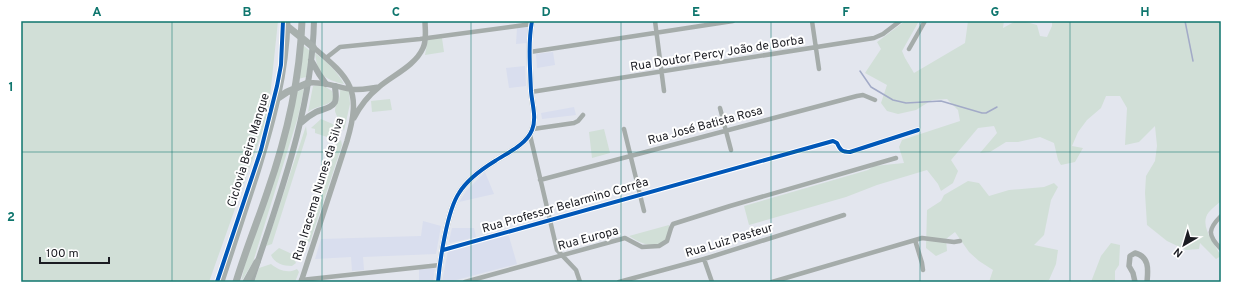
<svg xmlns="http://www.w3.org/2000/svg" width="1242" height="303" viewBox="0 0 1242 303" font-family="Overpass,sans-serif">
  <rect width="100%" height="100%" fill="#e3e6ee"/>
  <path fill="#d9deee" d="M528 27 527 43 516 44 517 28Z
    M553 52 555 65 537 68 536 54Z
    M525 66 526 86 509 88 506 68Z
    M574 107 576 115 542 119 541 113Z
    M485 172 494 194 459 202 466 191Z
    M423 221 441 226 436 254 363 257 364 270 352 271 351 257 315 259 321 239 421 236Z
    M452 228H474L476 237 450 243 449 241Z
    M508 233 517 264 449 282H442L448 251Z
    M435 268 433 282H419V269Z"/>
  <path fill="#d1dfd7" d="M21 21H278L268 116 209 282H21Z
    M905 21H919L902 51 905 58 914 73 965 43 968 21H1004L1003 28 1016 21H1025L1026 22 1037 25 1040 36 1047 37 1052 26V21H1221V201C1217 205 1212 208 1209 212 1198 225 1215 244 1221 256L1216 259 1200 243 1199 249 1186 250 1167 241 1147 225 1145 193 1146 176 1155 161 1157 146 1155 126 1139 142 1125 145 1127 108 1120 96H1106L1101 108 1087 120 1078 132 1072 146 1083 148 1075 162 1061 165 1058 160 1054 143 1040 137 1018 142H1006L990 152 980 153 997 133 994 126 978 128 951 160 958 171 953 183 941 191 938 184 927 170 877 185 846 197 749 225 744 206 868 170 874 166 904 163 899 147 902 140 960 121 958 110 947 99 932 100 916 110 898 114 887 111 881 103 887 85 865 73 881 49 877 42Z
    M442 38 444 52 425 55 428 39Z
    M303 45 310 51 306 77 298 79Z
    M315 53C327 62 337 71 344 84 324 80 317 73 315 53Z
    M320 85 326 87 332 91 334 99C327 107 317 105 308 112L313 86Z
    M304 89 298 117 253 262 241 282 248 251 296 92Z
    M340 90 349 91 350 104 344 131C343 127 335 113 335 111 335 104 341 100 340 90Z
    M390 99 392 110 372 112 371 101Z
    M321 119 335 125 336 133 330 138 315 133V129L311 128Z
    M306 126 307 134 272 244 266 246Z
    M604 129 610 153 592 158 589 132Z
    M341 140 342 145 310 242 304 240 337 143Z
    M968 181 979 183 989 196 1009 190 1044 187 1054 183 1058 187 1051 200 1044 235 1034 245 1058 250 1056 264 1049 280 1034 282H989L993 270 979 261 969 252 955 232 946 239 947 251 936 256 926 248 927 210 941 201 944 195Z
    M669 225C669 253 645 247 629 236Z
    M1111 243 1120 245 1119 265 1115 271V282H1091L1101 256Z
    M279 248 292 254 296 263 292 266C283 266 274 263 271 255Z
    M271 264C278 270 288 274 297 269L299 272 295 282H254L259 268Z"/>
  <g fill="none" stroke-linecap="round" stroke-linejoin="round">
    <path stroke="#a2aac7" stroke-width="1.5" d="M1185 21 1193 61
      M21 34V42
      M860 71 871 87 893 100 906 103 941 101 982 113H986L997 107"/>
    <path stroke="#a5acaa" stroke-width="4.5" d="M655 21 664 91
      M812 21 819 69
      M909 49 925 21
      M530 52 733 21
      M326 58 340 47 420 39 532 24
      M531 92 874 38 883 34 900 21
      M720 108 731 150
      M533 129 574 123 578 121 583 115
      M624 129 644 211
      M530 135 557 250 576 270 580 282
      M540 180 857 96 863 95 875 100
      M1221 216C1208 229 1207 235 1221 249
      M915 240 922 263 923 270
      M443 250 833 141 837 143C840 150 842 152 850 152L918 130
      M704 259 712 282
      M301 280 440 265
      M465 282 625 238 642 247 659 246 667 241 671 228 673 224 730 206 896 158
      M619 282 704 259 844 215
      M772 282 922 238 954 242 960 241"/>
    <path stroke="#a5acaa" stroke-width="5.5" d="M308 83C323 81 335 87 350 89 360 91 369 88 379 87
      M354 118C360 106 369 95 379 87 393 75 415 66 423 48 427 40 425 30 425 21
      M301 282 347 141C362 90 351 79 313 47
      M1135 282 1133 273 1129 266 1130 256 1135 253C1150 257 1148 270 1147 282"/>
    <path stroke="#a3abaa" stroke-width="6" d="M311 60 319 74 326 84
      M301 123C305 119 310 115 316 112 322 109 331 109 335 102 337 97 335 91 335 86
      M251 282C279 197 312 111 314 21
      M438 282C440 260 447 211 459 193 467 180 482 169 495 161 507 153 526 145 532 130 537 118 532 104 531 91 530 68 528 43 532 21"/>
    <path stroke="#a7afad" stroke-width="7" d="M287 26 313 47
      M278 98 287 92 308 83
      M221 282C233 246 245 209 257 172 272 123 286 73 287 21
      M236 282C245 252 257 223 267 193 286 139 300 79 302 21
      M246 282 257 262"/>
    <g stroke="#fff" stroke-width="6">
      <path id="cycleway" d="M443 250 833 141 837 143C840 150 842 152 850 152L918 130
        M217 282 261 150 277 86 281 65 283 21
        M438 282C440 260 447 211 459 193 467 180 482 169 495 161 507 153 526 145 532 130 537 118 532 104 531 91 530 68 528 43 532 21"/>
    </g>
    <use href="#cycleway" stroke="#0057b8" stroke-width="4"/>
  </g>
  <path fill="none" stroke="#0f766e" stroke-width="1" stroke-opacity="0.55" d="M172 21V282M322 21V282M471 21V282M621 21V282M771 21V282M920 21V282M1070 21V282M21 152H1221"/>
  <g text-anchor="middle" stroke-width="4" stroke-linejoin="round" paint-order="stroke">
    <g font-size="12" fill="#1b1c22" stroke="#fff">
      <text transform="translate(717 53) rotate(-9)" y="4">Rua Doutor Percy João de Borba</text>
      <text transform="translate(705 125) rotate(-15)" y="4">Rua José Batista Rosa</text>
      <text transform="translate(248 150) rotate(-73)" y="4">Ciclovia Beira Mangue</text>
      <text transform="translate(318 189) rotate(-73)" y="4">Rua Iracema Nunes da Silva</text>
      <text transform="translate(565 205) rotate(-16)" y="4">Rua Professor Belarmino Corrêa</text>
      <text transform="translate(588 238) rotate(-15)" y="4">Rua Europa</text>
      <text transform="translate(729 240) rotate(-17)" y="4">Rua Luiz Pasteur</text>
    </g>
  </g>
  <rect width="1242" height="303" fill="none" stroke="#ffffff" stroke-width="44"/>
  <g transform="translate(1184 245) rotate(218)" stroke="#ffffff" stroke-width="3" paint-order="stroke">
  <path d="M0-3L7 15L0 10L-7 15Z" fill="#1b1c22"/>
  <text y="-6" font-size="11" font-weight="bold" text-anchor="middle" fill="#1b1c22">N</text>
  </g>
  <path d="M40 257v6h69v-6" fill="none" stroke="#1b1c22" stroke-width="2"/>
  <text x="46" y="257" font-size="12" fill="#1b1c22" stroke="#ffffff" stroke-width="3" paint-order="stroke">100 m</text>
  <rect x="22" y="22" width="1198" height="259" fill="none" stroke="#0f766e" stroke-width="1.5"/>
  <g font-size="13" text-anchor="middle" font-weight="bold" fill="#0f766e">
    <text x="97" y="16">A</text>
    <text x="247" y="16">B</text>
    <text x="396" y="16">C</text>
    <text x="546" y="16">D</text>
    <text x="696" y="16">E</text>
    <text x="846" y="16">F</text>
    <text x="995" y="16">G</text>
    <text x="1145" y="16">H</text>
    <text x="11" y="91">1</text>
    <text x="11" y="221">2</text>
  </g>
</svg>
